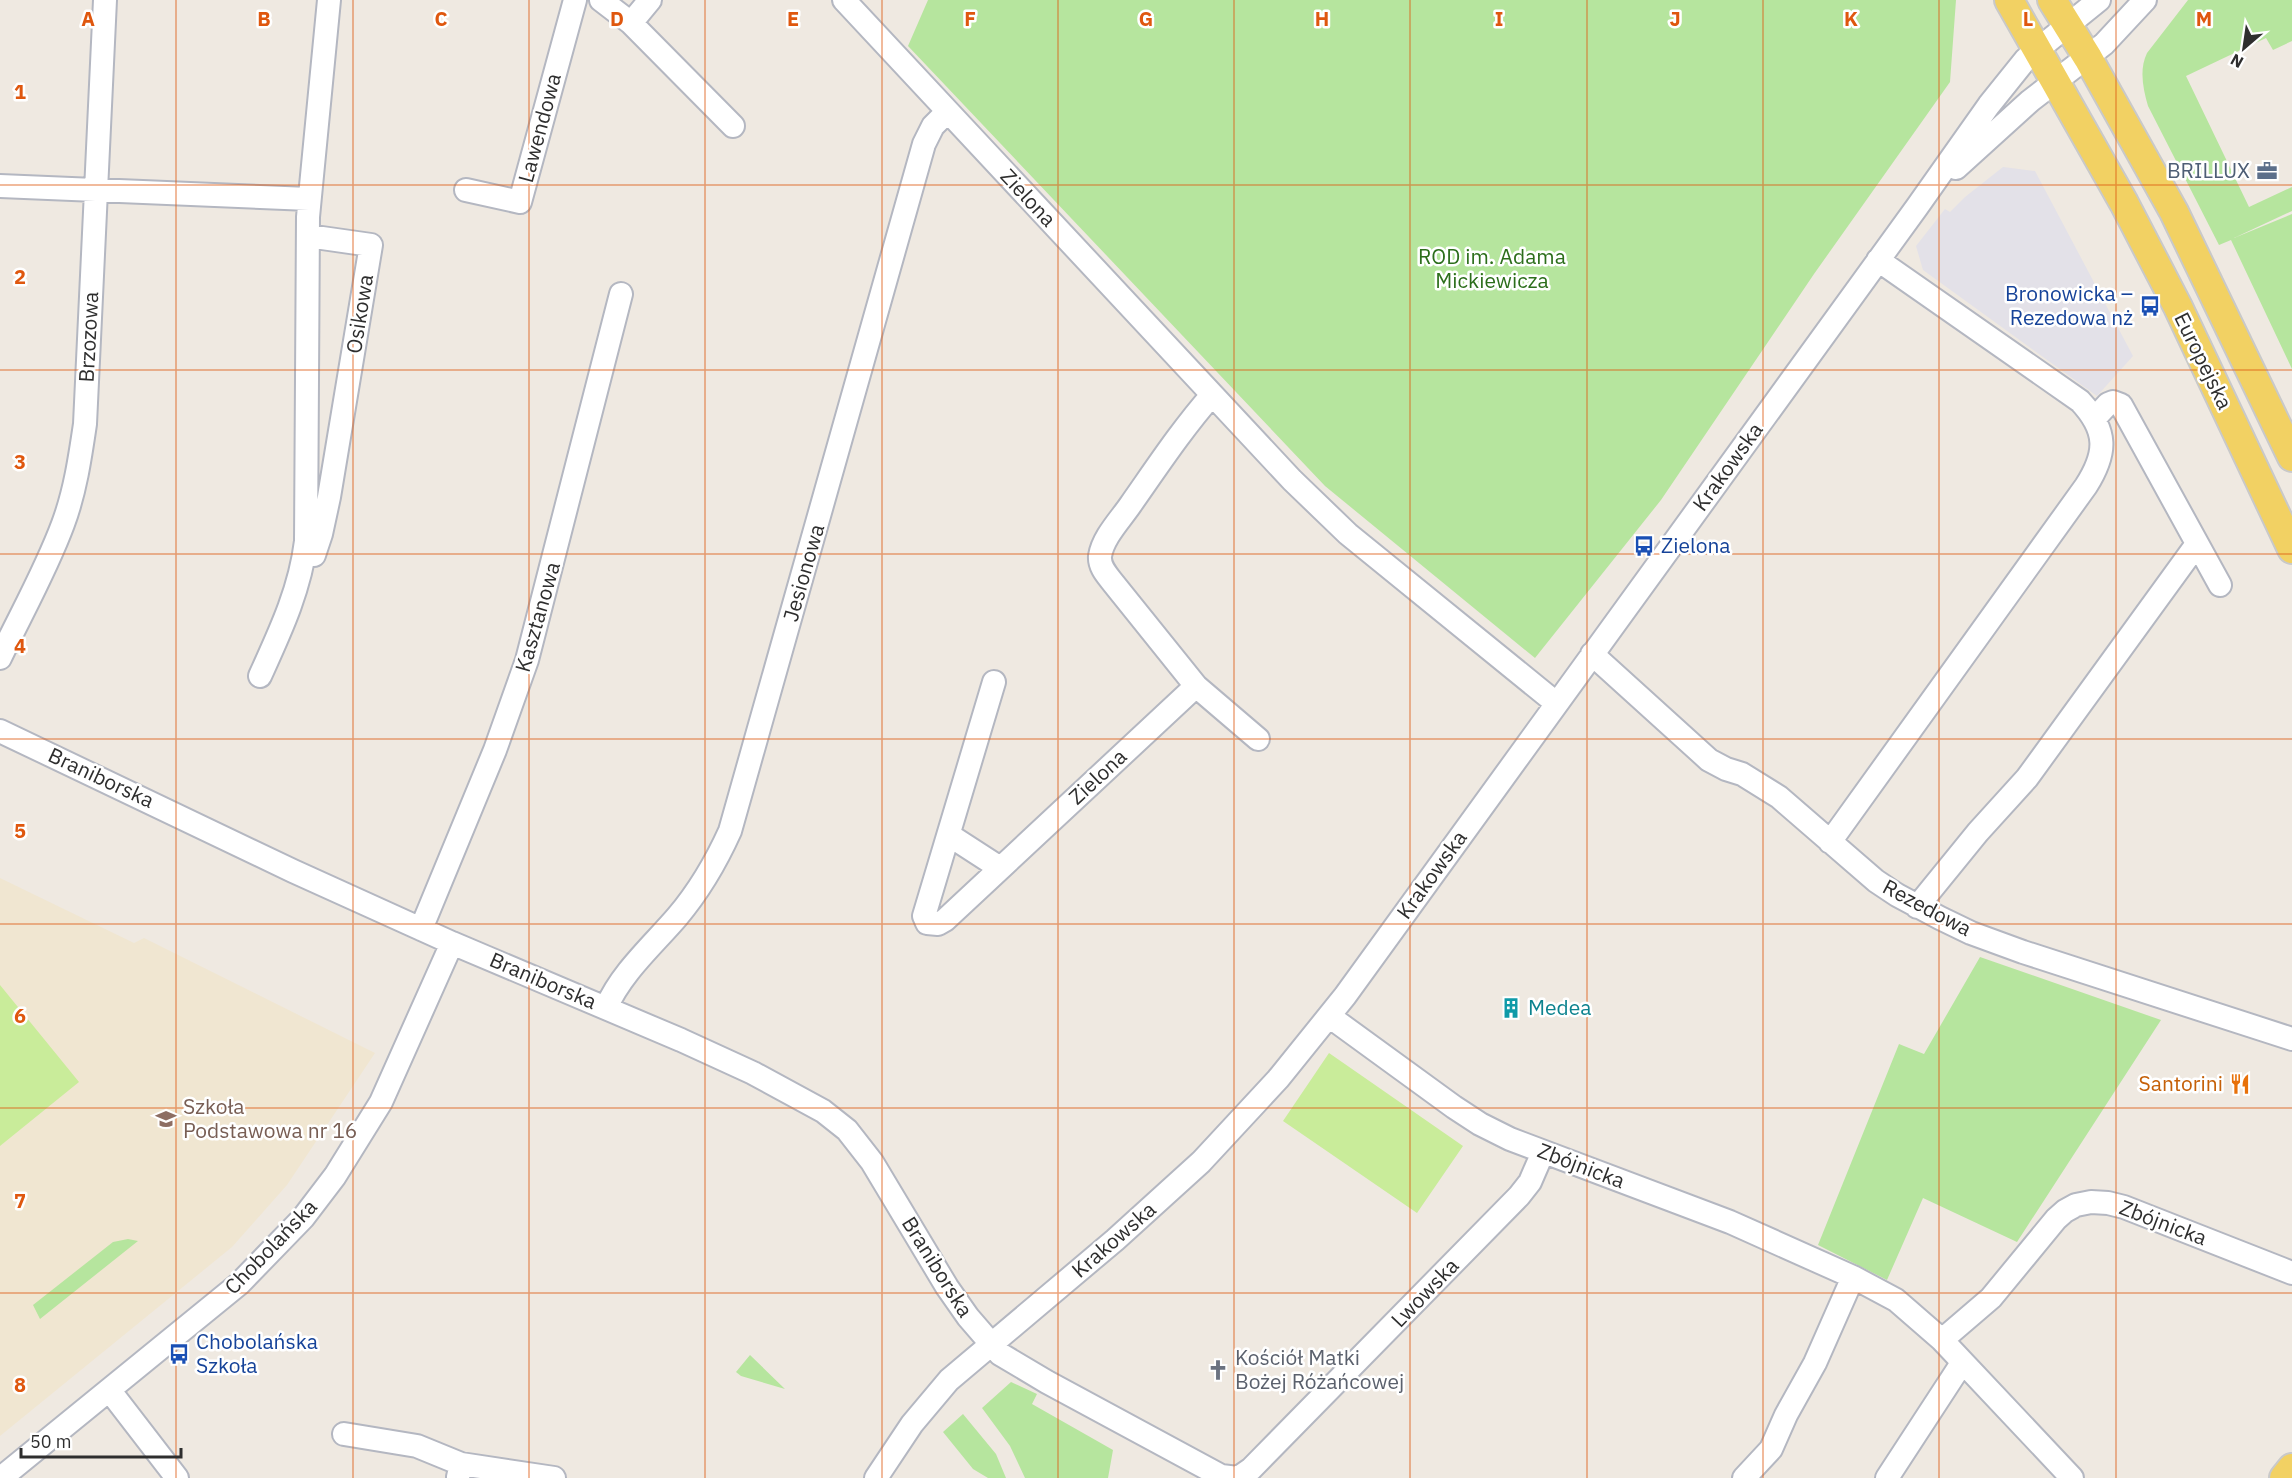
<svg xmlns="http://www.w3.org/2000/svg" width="2292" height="1478" viewBox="0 0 2292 1478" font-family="'IBM Plex Sans',sans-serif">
  <rect width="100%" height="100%" fill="#efe9e1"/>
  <path fill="#e3e1e8" d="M2003 167 2035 171 2133 356 2097 396 1923 270 1916 246 1945 209 1950 212 1965 197Z"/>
  <path fill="#f0e6d1" d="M0 878 134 943 144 938 375 1053 287 1185 232 1247 0 1436Z"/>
  <path fill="#b6e59e" d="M928 0H1956L1950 82 1814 274 1661 500 1535 658 1325 486 908 46Z
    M2188 0H2292V41L2273 50 2266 38 2186 76 2249 207 2292 187V211L2234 238 2292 214V369L2231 240 2219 245 2148 106C2143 88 2139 70 2147 53Z
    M1980 957 2161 1020 2017 1242 1923 1198 1887 1280 1818 1245 1899 1044 1924 1054Z
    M128 1239 138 1241 40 1319 33 1305 113 1242Z
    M750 1355 785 1389 741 1376 736 1372Z
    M1011 1382 1037 1394 1032 1404 1113 1450 1108 1478H1025L1010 1446 982 1408Z
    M963 1414 996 1454 1006 1478H988L973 1469 943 1432Z"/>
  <path fill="#c9ec9a" d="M0 985 79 1082 0 1146Z
    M1329 1053 1463 1146 1417 1213 1283 1121Z"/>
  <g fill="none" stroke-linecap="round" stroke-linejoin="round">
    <g stroke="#b4b7c1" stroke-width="26">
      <path id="minor" d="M601 0 631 23 733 126
        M844 0 1292 480 1348 534 1556 703
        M631 23 650 0
        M1956 168 2030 101 2104 44 2145 0
        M0 186 309 199
        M466 190 520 202 575 0
        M308 236 371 245 329 497 321 534 314 555
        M1212 395C1182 429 1157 467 1131 504 1121 519 1103 537 1100 556 1099 567 1107 575 1114 584L1196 686 1258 739
        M2094 419 2108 404 2113 402 2121 405 2220 585
        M1592 654 1709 760 1726 769 1742 774 1779 797 1876 881 1897 895 1940 918 1971 933 2023 952 2292 1039
        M0 658C21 614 46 570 63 524 75 492 80 458 85 424L105 0
        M260 676C280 632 300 590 306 541L308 217 329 0
        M994 682 924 916 927 923 938 924 945 920 1196 686
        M0 731 293 871 452 943 681 1040 753 1073 823 1111 847 1130 872 1162 947 1287 968 1317 1000 1354 1047 1382 1221 1476 1238 1478 1251 1469 1519 1196 1530 1182 1543 1152
        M949 835 1000 868
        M1830 842 2086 486C2107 453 2108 431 2080 401L1878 260
        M1917 907 1978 832 2027 778 2197 544
        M421 929 495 750 527 660 621 294
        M606 1008C621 973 653 945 677 917 699 891 716 862 730 831L924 144 933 126 947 112
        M1329 1016 1454 1107 1480 1124 1510 1139 1730 1222 1853 1277 1896 1300 1942 1340 2072 1478
        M1942 1340 1991 1298 2056 1219 2065 1211 2076 1205 2091 1202 2108 1203 2124 1207 2292 1273
        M110 1391 177 1478
        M344 1434 417 1446 461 1464
        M458 1477 461 1464 554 1478
        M1 1478 239 1284 303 1218 335 1176 381 1102 452 943
        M876 1478 912 1424 949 1380 1115 1240 1201 1162 1278 1079 1345 996 1917 207 1989 105 2026 59 2099 0
        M1744 1478 1771 1449 1786 1415 1815 1363 1853 1277
        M1887 1478 1962 1363"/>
    </g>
    <g stroke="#c9c9c9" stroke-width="32">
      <path id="major" d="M2009 0 2124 203 2178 307 2292 549
        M2052 0 2088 58 2174 212 2292 457
        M2284 1478 2292 1468"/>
    </g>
    <use href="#minor" stroke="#fff" stroke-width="22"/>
    <use href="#major" stroke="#f2d163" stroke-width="28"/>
  </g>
  <path fill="none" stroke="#df570e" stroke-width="1.5" stroke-opacity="0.55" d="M176 0V1478M353 0V1478M529 0V1478M705 0V1478M882 0V1478M1058 0V1478M1234 0V1478M1410 0V1478M1587 0V1478M1763 0V1478M1939 0V1478M2116 0V1478M0 185H2292M0 370H2292M0 554H2292M0 739H2292M0 924H2292M0 1108H2292M0 1293H2292"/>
  <defs>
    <g id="office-bare" transform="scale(1.62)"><path d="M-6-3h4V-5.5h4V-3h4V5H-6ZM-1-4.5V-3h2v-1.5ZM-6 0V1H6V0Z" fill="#5c6f8a" stroke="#fff" stroke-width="2.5" paint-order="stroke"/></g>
    <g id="bus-bare" transform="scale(1.62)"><path d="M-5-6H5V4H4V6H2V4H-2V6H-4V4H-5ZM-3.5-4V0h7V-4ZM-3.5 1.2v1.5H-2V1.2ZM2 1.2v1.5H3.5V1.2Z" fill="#1a4fb4" stroke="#fff" stroke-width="2.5" paint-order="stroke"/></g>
    <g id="building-bare" transform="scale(1.62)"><path d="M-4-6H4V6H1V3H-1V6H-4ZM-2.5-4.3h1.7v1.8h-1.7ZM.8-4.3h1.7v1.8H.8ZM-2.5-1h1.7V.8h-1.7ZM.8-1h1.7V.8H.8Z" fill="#0f9aa8" stroke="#fff" stroke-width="2.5" paint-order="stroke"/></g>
    <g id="restaurant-bare" transform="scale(1.62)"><path d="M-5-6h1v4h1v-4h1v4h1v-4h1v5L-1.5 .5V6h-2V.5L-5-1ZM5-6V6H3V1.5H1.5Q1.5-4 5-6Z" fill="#e8710a" stroke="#fff" stroke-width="2.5" paint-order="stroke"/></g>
    <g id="school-bare" transform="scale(1.62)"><path d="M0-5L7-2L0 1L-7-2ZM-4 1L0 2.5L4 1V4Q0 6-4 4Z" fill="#8d6e63" stroke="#fff" stroke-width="2.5" paint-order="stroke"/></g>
    <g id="church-bare" transform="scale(1.62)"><path d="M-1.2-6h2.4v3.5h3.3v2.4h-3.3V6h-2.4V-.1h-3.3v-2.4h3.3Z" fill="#6b7280" stroke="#fff" stroke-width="2.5" paint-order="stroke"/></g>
  </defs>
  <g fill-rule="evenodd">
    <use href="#office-bare" x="2267" y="171"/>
    <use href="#bus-bare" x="2150" y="306"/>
    <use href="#bus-bare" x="1644" y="546"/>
    <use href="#building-bare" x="1511" y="1008"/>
    <use href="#restaurant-bare" x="2240" y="1084"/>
    <use href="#school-bare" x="166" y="1119"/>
    <use href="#bus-bare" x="179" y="1354"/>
    <use href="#church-bare" x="1218" y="1370"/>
  </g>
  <g text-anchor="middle" stroke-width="5" stroke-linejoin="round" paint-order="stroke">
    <g font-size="21" fill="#2e2e2e" stroke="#fff">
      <text transform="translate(540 128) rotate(-75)" y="7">Lawendowa</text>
      <text transform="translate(1028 198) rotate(47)" y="7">Zielona</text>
      <text transform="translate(360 314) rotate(-81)" y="7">Osikowa</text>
      <text transform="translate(89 337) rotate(-87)" y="7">Brzozowa</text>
      <text transform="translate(2203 361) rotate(64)" y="7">Europejska</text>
      <text transform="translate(1728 467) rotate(-54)" y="7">Krakowska</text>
      <text transform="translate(804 573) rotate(-74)" y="7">Jesionowa</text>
      <text transform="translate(538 617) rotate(-74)" y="7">Kasztanowa</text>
      <text transform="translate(1098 777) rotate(-43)" y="7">Zielona</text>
      <text transform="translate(101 778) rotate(25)" y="7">Braniborska</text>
      <text transform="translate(1432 875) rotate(-54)" y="7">Krakowska</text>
      <text transform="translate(1927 908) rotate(28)" y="7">Rezedowa</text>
      <text transform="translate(543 981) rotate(23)" y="7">Braniborska</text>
      <text transform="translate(1581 1166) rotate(21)" y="7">Zbójnicka</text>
      <text transform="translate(2163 1223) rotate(21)" y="7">Zbójnicka</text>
      <text transform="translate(1114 1240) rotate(-41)" y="7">Krakowska</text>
      <text transform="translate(271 1247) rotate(-46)" y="7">Chobolańska</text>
      <text transform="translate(937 1267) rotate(58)" y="7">Braniborska</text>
      <text transform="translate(1425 1293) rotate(-46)" y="7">Lwowska</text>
    </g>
    <g font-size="21" fill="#4e5e75" stroke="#fff" text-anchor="end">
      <text x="2250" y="178">BRILLUX</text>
    </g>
    <g font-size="21" fill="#2c6e1b" stroke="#fff">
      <text x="1492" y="264">ROD im. Adama<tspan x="1492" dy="24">Mickiewicza</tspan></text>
    </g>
    <g font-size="21" fill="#164399" stroke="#fff" text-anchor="start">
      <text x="2133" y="301" text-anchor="end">Bronowicka –<tspan x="2133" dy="24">Rezedowa nż</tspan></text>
      <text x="1661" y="553">Zielona</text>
      <text x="196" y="1349">Chobolańska<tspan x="196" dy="24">Szkoła</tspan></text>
    </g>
    <g font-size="21" fill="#0d838f" stroke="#fff" text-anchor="start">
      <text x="1528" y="1015">Medea</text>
    </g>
    <g font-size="21" fill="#c56008" stroke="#fff" text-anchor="end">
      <text x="2223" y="1091">Santorini</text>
    </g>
    <g font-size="21" fill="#785e54" stroke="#fff" text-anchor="start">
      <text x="183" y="1114">Szkoła<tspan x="183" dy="24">Podstawowa nr 16</tspan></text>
    </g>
    <g font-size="21" fill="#5b616d" stroke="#fff" text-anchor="start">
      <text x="1235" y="1365">Kościół Matki<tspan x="1235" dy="24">Bożej Różańcowej</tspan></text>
    </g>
  </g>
  <g font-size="20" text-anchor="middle" font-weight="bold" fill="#df570e" stroke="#fff" stroke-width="5" stroke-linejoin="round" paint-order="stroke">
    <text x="88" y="26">A</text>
    <text x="264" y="26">B</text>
    <text x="441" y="26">C</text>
    <text x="617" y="26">D</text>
    <text x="793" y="26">E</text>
    <text x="970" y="26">F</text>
    <text x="1146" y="26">G</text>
    <text x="1322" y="26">H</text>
    <text x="1499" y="26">I</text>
    <text x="1675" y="26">J</text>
    <text x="1851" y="26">K</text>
    <text x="2028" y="26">L</text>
    <text x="2204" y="26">M</text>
    <text x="20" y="99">1</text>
    <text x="20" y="284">2</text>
    <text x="20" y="469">3</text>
    <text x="20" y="653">4</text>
    <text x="20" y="838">5</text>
    <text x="20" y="1023">6</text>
    <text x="20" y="1208">7</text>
    <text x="20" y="1392">8</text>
  </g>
  <g transform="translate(2244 48) rotate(209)" stroke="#ffffff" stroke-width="4.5" paint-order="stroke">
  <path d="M0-4.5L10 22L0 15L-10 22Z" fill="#2e2e2e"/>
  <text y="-9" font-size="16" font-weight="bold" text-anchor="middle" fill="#2e2e2e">N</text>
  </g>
  <path d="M21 1448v9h160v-9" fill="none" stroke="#2e2e2e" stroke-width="3"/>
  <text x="30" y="1448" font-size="18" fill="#2e2e2e" stroke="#ffffff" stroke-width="4.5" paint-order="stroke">50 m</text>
</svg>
